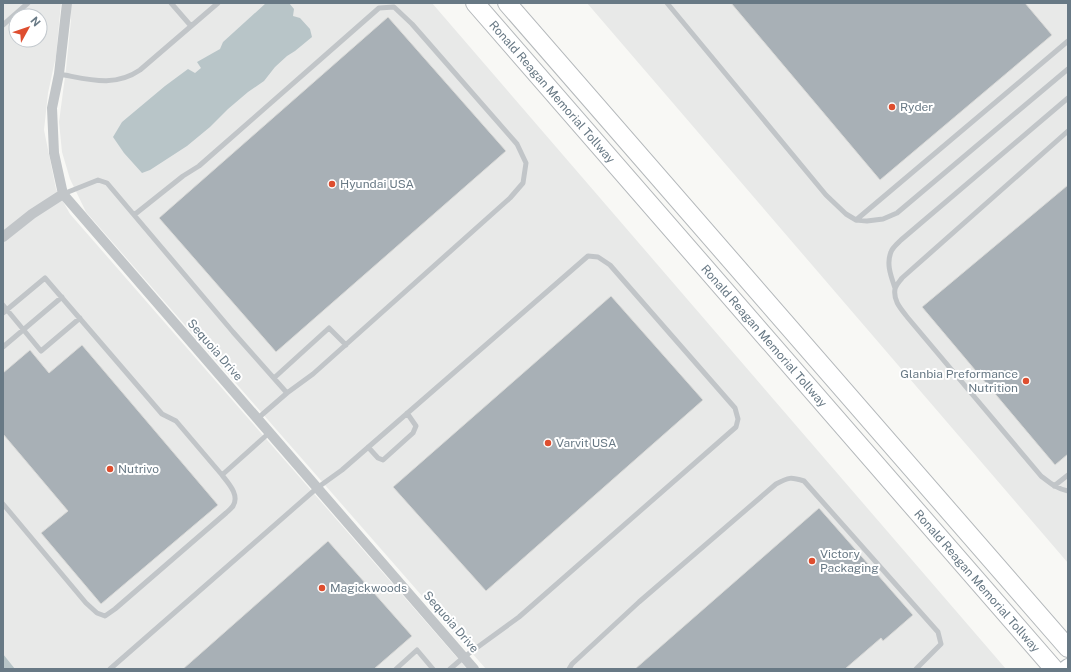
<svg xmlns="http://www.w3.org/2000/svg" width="1071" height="672" viewBox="0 0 1071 672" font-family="'Public Sans',sans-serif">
  <rect width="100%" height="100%" fill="#f8f8f5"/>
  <path fill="#e8e9e8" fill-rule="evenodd" d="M3 3H61L56 56 48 93 44 130 56 189 70 214 467 669H3ZM16 16H40V40H16Z
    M70 3H432L1006 669H486L86 212 70 179 62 152 59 122 66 69 71 20Z
    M587 3H1068V563Z"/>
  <path fill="#b8c5c8" d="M266 3H289L294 9 293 16 300 18 310 29 312 37 295 51 287 56 275 67 264 81 248 92 228 109 210 127 187 146 150 170 142 173 124 153 113 137 122 122 165 86 188 69 195 73 201 68 197 62 220 49 223 42Z
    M3 654 15 669H3Z"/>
  <path fill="#a8b0b6" stroke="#d9d9d7" d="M731 3H1025L1052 35 880 180Z
    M388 17 506 151 276 352 159 218Z
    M1068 185V454L1055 465 922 307Z
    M611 296 703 400 486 591 393 487Z
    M82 345 218 505 101 604 41 533 68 511 3 434V373L30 350 49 373Z
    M819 508 913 615 883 641 881 638 845 669H635Z
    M328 541 412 636 374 669H183Z"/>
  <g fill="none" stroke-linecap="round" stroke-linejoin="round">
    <g stroke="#b3b9bd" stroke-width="16">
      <path id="secondary" d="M1064 669 1068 666"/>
    </g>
    <g stroke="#b4b8bb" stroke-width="20">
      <path id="highway" d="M475 3 1054 669
        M507 3 1068 648"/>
    </g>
    <path stroke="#c1c5c8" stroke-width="5" d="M171 3 191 26
      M667 3 826 195 846 214 856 220 867 221 883 219 897 213 1068 69
      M3 25 28 3
      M59 74C88 79 114 88 140 70L218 3
      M1068 131 902 278C900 281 896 285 895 289 893 301 901 309 908 318L1041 476C1050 483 1057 489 1068 491
      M63 194 98 180 107 183 233 332 287 393 257 419
      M134 215 183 176 199 166 379 8 394 7 412 24 517 144 526 163 523 183 510 198 313 374 287 393
      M856 220 1068 41
      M895 288C891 276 886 264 891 252 892 248 898 243 901 240L1068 98
      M3 305 41 351 80 318
      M3 313 45 278 162 414 176 421 222 475
      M3 347 62 297
      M274 378 329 328 346 345
      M368 447 378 458 383 460 413 433 416 426 407 413
      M1054 486 1068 475
      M3 504 86 603 97 613 105 616 115 609 226 513C228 511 231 509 233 506 240 495 228 483 222 475L269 433
      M110 669 317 488 342 470 588 256 598 257 610 265 735 408 738 419 736 427 519 617 464 657 450 669
      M396 669 417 650 433 669
      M569 669 572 664 639 602 776 484C789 477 791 477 804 481L938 632 941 644 916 669"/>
    <path stroke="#c1c5c8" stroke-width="10" d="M67 3 59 74 52 108 54 153 63 194 474 669
      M3 237 32 214 63 194"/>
    <use href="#secondary" stroke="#fff" stroke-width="14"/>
    <use href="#highway" stroke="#fff" stroke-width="18"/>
  </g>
  <g fill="#de4e2f" stroke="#fff" stroke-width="1.5">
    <circle cx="892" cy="107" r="4"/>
    <circle cx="332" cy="184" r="4"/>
    <circle cx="1026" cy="381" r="4"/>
    <circle cx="548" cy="443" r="4"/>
    <circle cx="110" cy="469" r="4"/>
    <circle cx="812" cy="561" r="4"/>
    <circle cx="322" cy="588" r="4"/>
  </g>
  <g text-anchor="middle" stroke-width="4" stroke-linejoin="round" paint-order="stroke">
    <g font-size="12" fill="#687985" stroke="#fff">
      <text transform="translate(552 92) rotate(49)" y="4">Ronald Reagan Memorial Tollway</text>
      <text transform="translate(764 336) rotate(49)" y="4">Ronald Reagan Memorial Tollway</text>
      <text transform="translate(215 350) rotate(49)" y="4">Sequoia Drive</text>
      <text transform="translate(977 581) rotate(49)" y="4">Ronald Reagan Memorial Tollway</text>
      <text transform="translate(451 622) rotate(49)" y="4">Sequoia Drive</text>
    </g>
    <g font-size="12" fill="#687985" stroke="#fff" text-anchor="start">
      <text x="900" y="111">Ryder</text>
      <text x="340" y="188">Hyundai USA</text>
      <text x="1018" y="378" text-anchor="end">Glanbia Preformance<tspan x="1018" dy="14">Nutrition</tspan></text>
      <text x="556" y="447">Varvit USA</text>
      <text x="118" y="473">Nutrivo</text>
      <text x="820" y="558">Victory<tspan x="820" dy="14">Packaging</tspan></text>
      <text x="330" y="592">Magickwoods</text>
    </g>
  </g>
  <rect width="1071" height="672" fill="none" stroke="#687985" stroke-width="8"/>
  <g transform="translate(28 28) rotate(50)"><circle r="19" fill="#ffffff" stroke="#c3c9ce"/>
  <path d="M0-3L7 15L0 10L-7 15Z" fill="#de4e2f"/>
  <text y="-6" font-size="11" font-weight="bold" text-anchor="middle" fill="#687985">N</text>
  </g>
</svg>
